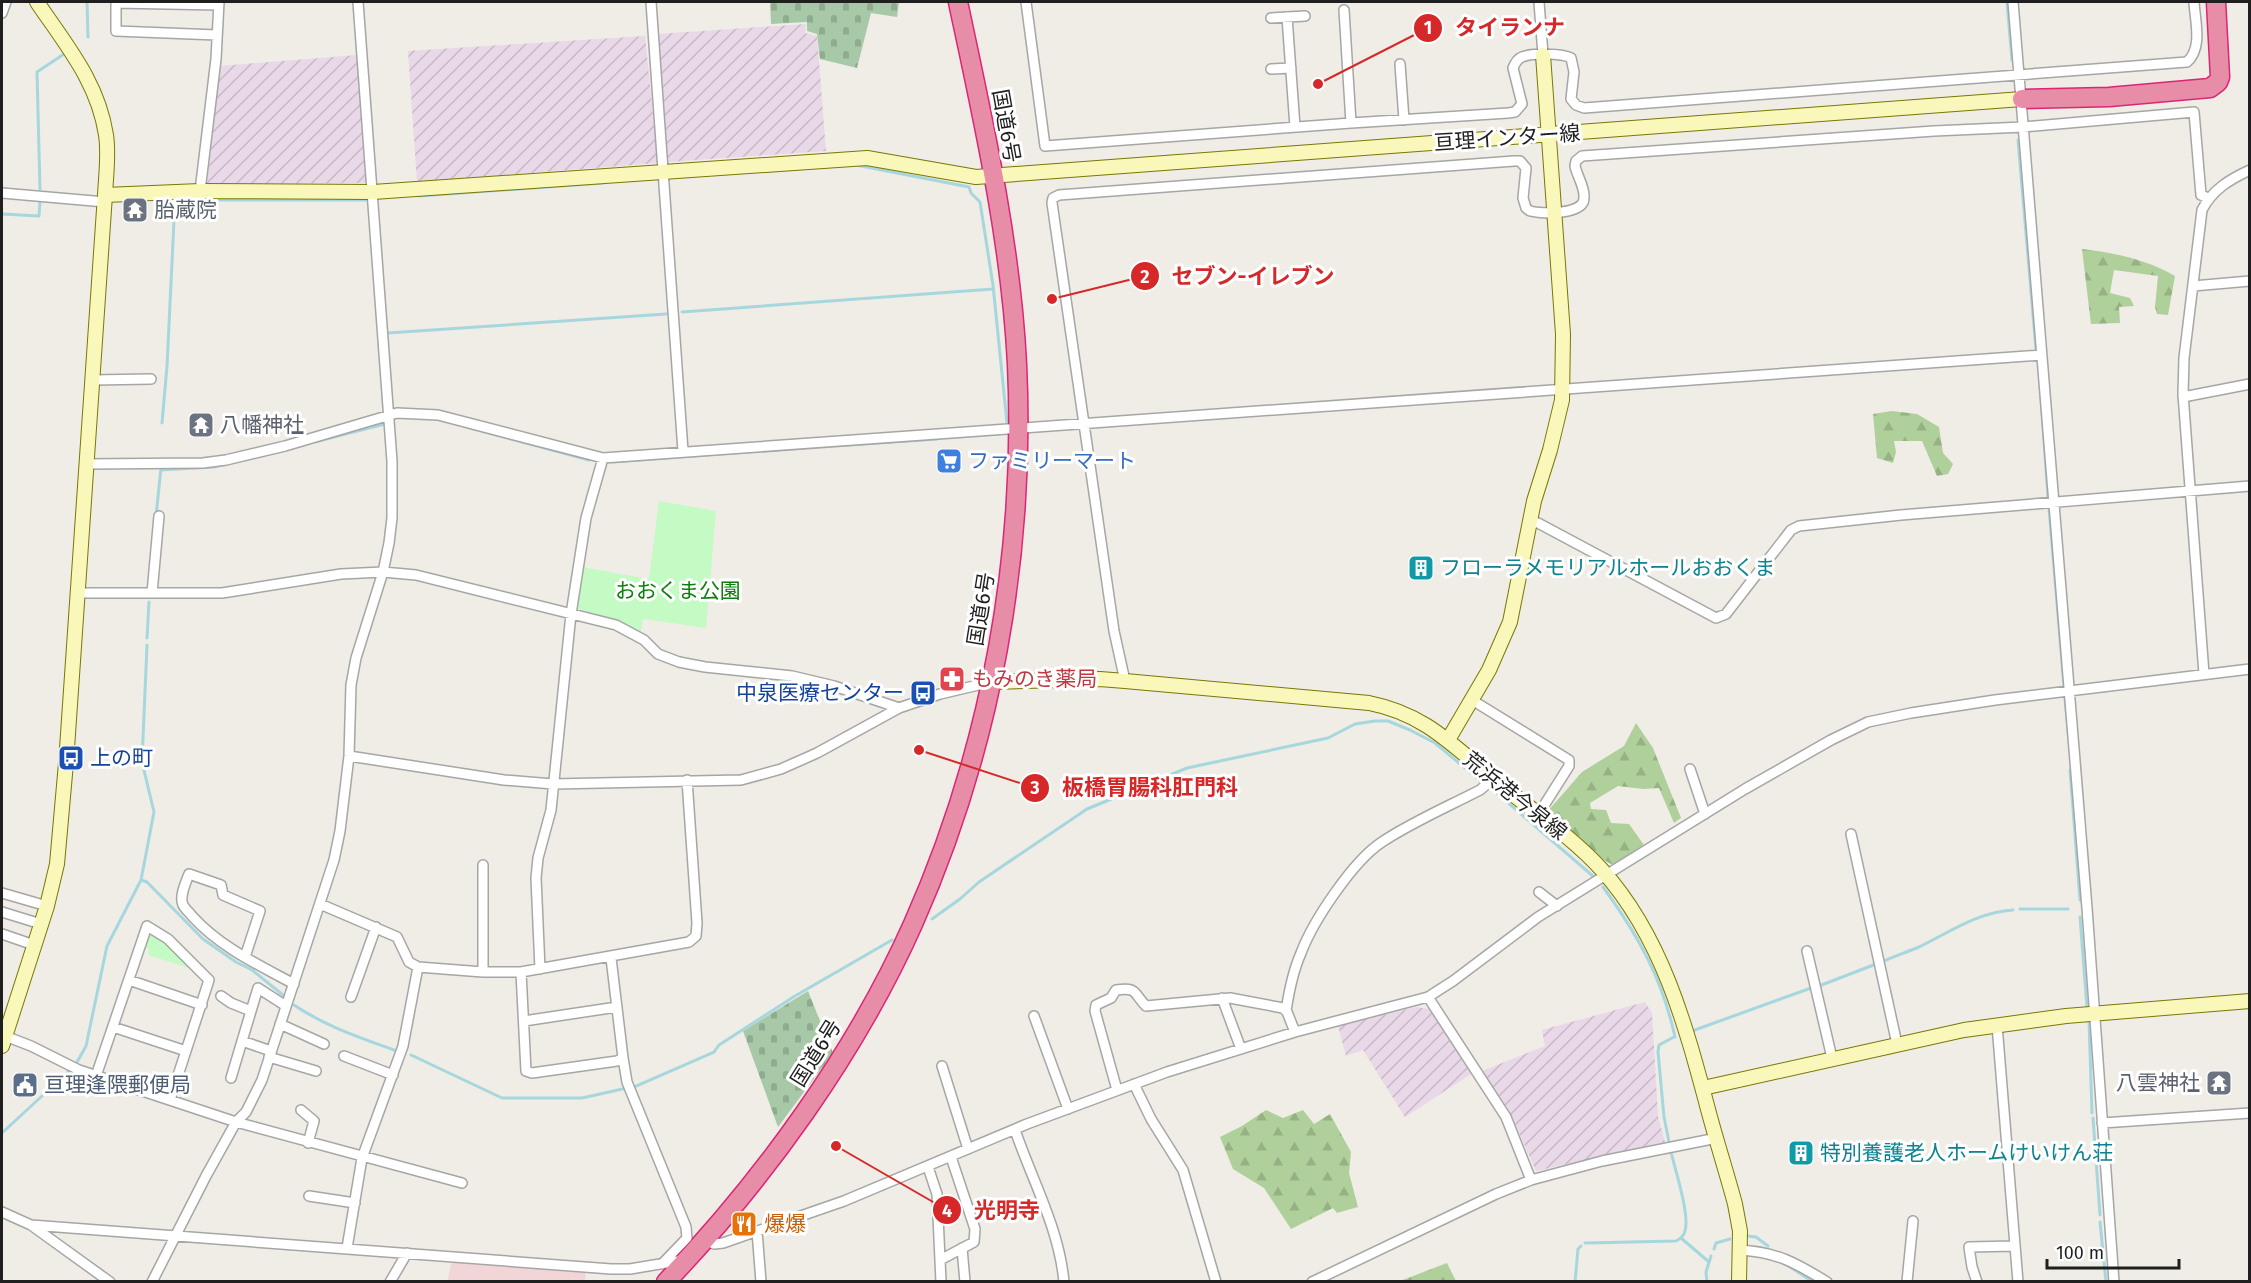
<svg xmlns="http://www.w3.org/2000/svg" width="2251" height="1283" viewBox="0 0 2251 1283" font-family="'Fira Sans','Noto Sans JP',sans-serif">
  <defs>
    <pattern id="industrial-furrows" width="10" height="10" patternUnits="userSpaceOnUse" patternTransform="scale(1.5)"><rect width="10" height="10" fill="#e9d8e8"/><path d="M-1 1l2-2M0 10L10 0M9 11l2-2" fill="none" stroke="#c7b9c7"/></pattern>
    <pattern id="forest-firs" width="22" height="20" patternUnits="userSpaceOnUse" patternTransform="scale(1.5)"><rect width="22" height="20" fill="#afd09a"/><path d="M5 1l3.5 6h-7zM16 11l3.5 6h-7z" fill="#96b284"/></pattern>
    <pattern id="cemetery-stones" width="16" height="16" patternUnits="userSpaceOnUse" patternTransform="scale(1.5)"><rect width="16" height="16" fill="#a7c9a8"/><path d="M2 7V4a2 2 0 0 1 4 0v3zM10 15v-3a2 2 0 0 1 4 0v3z" fill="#8fac90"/></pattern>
  </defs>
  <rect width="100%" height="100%" fill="#f0ece6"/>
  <path fill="#f1d5d7" d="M452 1261 586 1271 585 1281 447 1282Z"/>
  <path fill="url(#industrial-furrows)" d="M806 24 805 33 817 36 826 151 668 162 658 34Z
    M645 36 658 163 417 182 408 51Z
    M357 55 366 183 207 184 220 66Z
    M1645 1002 1652 1013 1658 1116 1665 1142 1536 1171 1509 1110 1482 1071 1545 1046 1542 1030Z
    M1416 1007 1429 1009 1471 1074 1405 1117 1363 1050 1346 1056 1338 1026Z"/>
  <path fill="url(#forest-firs)" d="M2082 249C2112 252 2148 260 2175 276L2168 315 2157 314 2155 307 2158 276 2114 270 2110 293 2130 298 2134 306 2119 307 2120 323 2091 324Z
    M1892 411 1917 414 1939 427 1943 453 1953 464 1948 474 1937 476 1922 441H1894L1896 452 1893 463 1877 458 1873 414Z
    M1636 723 1653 748 1681 818 1674 823 1659 788 1643 789 1618 786 1590 803 1591 809 1606 810 1611 823 1629 824 1644 845 1613 865 1598 857 1547 812 1582 772 1624 746Z
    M1266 1110 1283 1118 1303 1110 1314 1124 1330 1114 1351 1152 1349 1173 1358 1207 1337 1213 1333 1208 1291 1229 1264 1188 1233 1169 1220 1137 1242 1126Z
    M1447 1263 1456 1281H1400Z"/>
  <path fill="url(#cemetery-stones)" d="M770 2H899L897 17 871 13 857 68 820 59 817 34 807 31V22L771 24Z
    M808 991 833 1053 778 1127 743 1031Z"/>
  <path fill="#c4fac3" d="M659 501 716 511 706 628 643 619 641 632 621 621 578 609 582 567 649 579Z
    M151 934 159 936 189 965V968L148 955 149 949 145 947 147 936Z"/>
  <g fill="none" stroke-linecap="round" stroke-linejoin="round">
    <path stroke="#a6d7de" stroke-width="3" d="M87 2 88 37
      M2007 2 2012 60
      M2018 140 2036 350
      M856 165 969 187 971 193 980 202 993 285 1007 423
      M40 189 37 72 64 54
      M419 196 603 183
      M2 214 39 216 40 201
      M682 312 993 289
      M388 333 666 314
      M2039 370 2048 497
      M162 423 167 366 175 200H368
      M467 427 589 460
      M318 441 385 424
      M847 445 937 439
      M613 462 788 449
      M161 470 214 467 227 464
      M2049 508 2064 686
      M156 516 161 468
      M147 638 149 602
      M2065 699 2069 740
      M2070 770 2080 900
      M1490 787 1594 877
      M141 880 154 812 142 762 147 645
      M1603 887C1638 935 1662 978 1675 1037
      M2020 909H2068
      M2080 917 2087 1008
      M932 919 960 899 979 882 1087 809 1187 768 1328 738 1355 724 1375 721H1388L1410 730 1435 743 1483 783
      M1884 961C1895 956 1907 952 1919 947 1950 932 1978 912 2013 910
      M1819 986 1876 964
      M294 1005C325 1026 359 1037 394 1050
      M2089 1021 2092 1113
      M1692 1031 1811 988
      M411 1055 502 1098H582L627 1088
      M76 1064 86 1046 107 946 141 880 147 882 203 939 236 962 252 970 283 995
      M636 1086 714 1052 719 1045 795 996 892 940
      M2093 1118 2100 1215
      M2 1133 69 1071
      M1669 1142 1664 1117 1658 1052 1659 1045 1674 1037
      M2100 1222 2106 1282
      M1748 1236 1756 1237 1768 1246
      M1681 1238 1709 1262
      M1585 1243 1676 1241C1680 1239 1684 1236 1685 1231 1690 1215 1675 1169 1671 1152
      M1714 1249 1716 1243 1730 1239
      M1784 1263 1813 1282
      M1575 1282 1578 1249 1581 1246
      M1707 1282 1706 1272 1711 1256"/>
    <g stroke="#a6a6a6" stroke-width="12">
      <path id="street" d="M651 2 683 451
        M1026 2 1045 146 1351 123 1508 113 1515 112 1522 104 1513 68C1515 63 1517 59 1522 57 1532 53 1562 53 1571 58L1574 72 1571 99 1576 105 1584 108 2187 62C2203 48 2195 21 2194 2
        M1539 2 1543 55
        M2013 2 2087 908 2114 1282
        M1344 10 1351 123
        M2 13 6 2
        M1287 17 1295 127
        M1271 18 1305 16
        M217 35 116 31V3L218 5
        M1400 64 1404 120
        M1271 69 1291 68
        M200 191 216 59 219 2
        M2 193 105 202
        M2193 286 2250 281
        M93 380 151 379
        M2183 397 2250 384
        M87 464 203 463 226 460 285 446 397 413 438 415 603 458 2041 355
        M1530 522 1538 523 1716 618 1726 614 1791 530 1799 526 1901 515 2250 486
        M78 593H222L341 574 383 572 416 575 616 625 644 640 658 654 679 662 705 667 792 676 834 686 899 708
        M152 593 159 516
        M2204 674 2183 394 2184 358 2202 210C2212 190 2230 179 2250 170
        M1125 681 1114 631 1052 203 1053 198 1059 195 1514 161H1520L1526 168 1523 198 1526 208 1530 211C1542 214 1584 215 1584 198 1585 187 1577 176 1575 166L1576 161 1582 156 1934 131 2023 127 2194 112 2201 195 2208 198
        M1472 700 1569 760V766L1538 815
        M349 756 504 780 553 784 741 780 781 769 817 753 899 708 940 694 991 682
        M1690 769 1705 814
        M1851 834 1897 1044
        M483 865V972
        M1539 892 1557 906
        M2 893 47 906
        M320 904 397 937 409 962 418 967 483 972H521L689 942 696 936 697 923 687 780
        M2 912 41 924
        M2 934 34 945
        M1807 951 1832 1058
        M245 957 260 911 223 895 221 885 189 874C186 882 179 896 183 905 185 909 190 913 192 916 220 947 257 964 294 984
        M540 969 536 878 538 858 551 810 571 614 586 518 603 458
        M521 972 526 1071 532 1073 617 1061 623 1058 611 958
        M129 980 202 1005
        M221 996 231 1003 251 1011 231 1078
        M351 997 376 927
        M1428 997 1506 1117 1531 1180
        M1222 998 1241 1049
        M251 1011 258 988 286 1006
        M1286 1011C1289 991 1293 971 1301 953 1313 921 1353 861 1382 842 1412 822 1447 807 1480 790L1493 779
        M1034 1016 1068 1109
        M524 1021 617 1007
        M280 1024 324 1044
        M1997 1025 2018 1282
        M113 1027 186 1051
        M5 1036 31 1046 79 1070 236 1122 462 1183
        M242 1041 271 1051
        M344 1056 393 1075
        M269 1057 316 1071
        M623 1058 627 1082 686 1227 687 1238 662 1264
        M942 1066 968 1149
        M96 1076 147 926 168 939 209 980 170 1100
        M1134 1084 1151 1119 1183 1170 1216 1282
        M1117 1090 1095 1011 1096 1005 1111 998 1116 990C1138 987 1133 993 1146 1006L1230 998 1283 1008 1287 1012 1295 1032
        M301 1110 314 1121 308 1143
        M2102 1123 2250 1113
        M1015 1130C1032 1180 1059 1228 1064 1282
        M928 1167 937 1194 941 1282
        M309 1196 355 1203
        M2 1212 31 1225 110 1282
        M31 1225 611 1269H630L684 1260
        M757 1231 761 1282
        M704 1240 714 1244 723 1243 844 1201 1027 1124 1167 1072 1295 1032 1428 997 1453 981 1538 917 1745 789 1831 740 1868 722 1911 713 1995 700 2250 669
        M347 1248 362 1158 403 1046 418 967
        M962 1248 965 1282
        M1740 1250C1777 1252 1796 1263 1827 1282
        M940 1260 974 1242 975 1229 951 1157
        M152 1282 206 1176 236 1122 246 1112 262 1080 334 860 340 831 349 756 351 685 356 658 383 572 389 543 392 518V461L358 2
        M390 1282 407 1253
        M1312 1282 1496 1194 1531 1180 1602 1161 1717 1138
        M1907 1282 1913 1221
        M1977 1282 1972 1267 1969 1247 2015 1246"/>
    </g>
    <g stroke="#787804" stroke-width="16">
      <path id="secondary" d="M105 195 200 191 373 192 867 158 976 177 2022 99
        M991 682 1100 679 1125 681 1369 703C1425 714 1452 745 1495 780 1530 809 1571 836 1602 870 1663 938 1686 1027 1709 1113 1717 1143 1727 1174 1735 1204L1740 1231 1739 1282
        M1448 740 1489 670 1510 622 1534 501 1550 450 1562 400 1563 334 1543 55
        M2 1046 47 906 57 864 66 763 105 195C106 175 109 154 106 135 98 82 66 45 37 2
        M1703 1088 1964 1030 2066 1016 2250 1001"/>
    </g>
    <g stroke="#dc2576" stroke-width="21">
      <path id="highway" d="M2022 99 2109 97 2210 88 2218 82 2220 77 2216 2
        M666 1282C764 1179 855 1054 913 924 991 749 1026 555 1017 364 1011 243 983 119 958 2"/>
    </g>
    <use href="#street" stroke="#fff" stroke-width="9"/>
    <use href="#secondary" stroke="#faf7ba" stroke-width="14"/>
    <use href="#highway" stroke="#e78da7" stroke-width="18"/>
  </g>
  <defs>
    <g id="temple-square" transform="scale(1.35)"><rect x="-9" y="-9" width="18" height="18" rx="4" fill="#6b7280" stroke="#fff"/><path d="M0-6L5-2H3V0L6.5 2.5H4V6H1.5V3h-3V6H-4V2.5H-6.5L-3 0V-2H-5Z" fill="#fff"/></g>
    <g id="supermarket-square" transform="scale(1.35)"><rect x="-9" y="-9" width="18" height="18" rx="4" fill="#3f7fe0" stroke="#fff"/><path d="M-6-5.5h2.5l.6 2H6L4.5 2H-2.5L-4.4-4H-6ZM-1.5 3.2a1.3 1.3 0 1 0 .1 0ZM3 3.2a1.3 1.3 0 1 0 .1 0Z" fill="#fff"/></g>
    <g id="building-square" transform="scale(1.35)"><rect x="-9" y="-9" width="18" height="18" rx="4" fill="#0f9aa8" stroke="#fff"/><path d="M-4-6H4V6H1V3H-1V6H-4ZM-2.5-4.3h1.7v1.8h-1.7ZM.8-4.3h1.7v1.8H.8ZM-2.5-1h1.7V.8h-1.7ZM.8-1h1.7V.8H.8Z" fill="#fff"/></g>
    <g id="pharmacy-square" transform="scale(1.35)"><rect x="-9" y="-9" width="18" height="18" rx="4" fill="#e0444e" stroke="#fff"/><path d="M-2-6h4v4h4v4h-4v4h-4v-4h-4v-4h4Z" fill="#fff"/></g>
    <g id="bus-square" transform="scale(1.35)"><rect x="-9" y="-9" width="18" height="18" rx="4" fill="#1a4fb4" stroke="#fff"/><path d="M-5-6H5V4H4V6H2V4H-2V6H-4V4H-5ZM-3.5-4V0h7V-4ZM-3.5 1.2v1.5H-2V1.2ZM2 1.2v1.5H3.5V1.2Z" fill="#fff"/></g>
    <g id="civic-square" transform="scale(1.35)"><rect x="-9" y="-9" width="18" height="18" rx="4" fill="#5c6f8a" stroke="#fff"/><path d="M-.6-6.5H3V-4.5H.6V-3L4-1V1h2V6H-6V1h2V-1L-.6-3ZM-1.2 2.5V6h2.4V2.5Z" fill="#fff"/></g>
    <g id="restaurant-square" transform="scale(1.35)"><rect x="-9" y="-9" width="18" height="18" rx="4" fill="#e8710a" stroke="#fff"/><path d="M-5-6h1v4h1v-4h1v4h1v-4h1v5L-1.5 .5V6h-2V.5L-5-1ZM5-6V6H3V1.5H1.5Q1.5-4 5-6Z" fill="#fff"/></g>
  </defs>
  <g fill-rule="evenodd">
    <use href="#temple-square" x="135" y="210"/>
    <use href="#temple-square" x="201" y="425"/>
    <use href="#supermarket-square" x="949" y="461"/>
    <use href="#building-square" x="1421" y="568"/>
    <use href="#pharmacy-square" x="952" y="679"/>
    <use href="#bus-square" x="923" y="693"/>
    <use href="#bus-square" x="71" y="758"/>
    <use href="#temple-square" x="2219" y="1083"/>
    <use href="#civic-square" x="25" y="1085"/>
    <use href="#building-square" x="1801" y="1153"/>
    <use href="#restaurant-square" x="744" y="1224"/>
  </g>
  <g text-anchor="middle" stroke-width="6" stroke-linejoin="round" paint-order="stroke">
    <g font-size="21" fill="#1f1f1f" stroke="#fff">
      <text transform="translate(1006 126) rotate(80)" y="7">国道6号</text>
      <text transform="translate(1507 138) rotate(-4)" y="7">亘理インター線</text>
      <text transform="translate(981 609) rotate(-81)" y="7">国道6号</text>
      <text transform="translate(1515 796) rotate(39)" y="7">荒浜港今泉線</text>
      <text transform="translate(816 1053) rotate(-58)" y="7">国道6号</text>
    </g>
    <g font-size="21" fill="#5b616d" stroke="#fff" text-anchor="start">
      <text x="154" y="217">胎蔵院</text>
      <text x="220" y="432">八幡神社</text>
      <text x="2200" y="1090" text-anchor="end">八雲神社</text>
    </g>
    <g font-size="21" fill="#366cbe" stroke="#fff" text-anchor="start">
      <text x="968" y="468">ファミリーマート</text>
    </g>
    <g font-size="21" fill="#0d838f" stroke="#fff" text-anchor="start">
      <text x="1440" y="575">フローラメモリアルホールおおくま</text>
      <text x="1820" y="1160">特別養護老人ホームけいけん荘</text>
    </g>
    <g font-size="21" fill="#0d800b" stroke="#fff">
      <text x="678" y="598">おおくま公園</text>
    </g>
    <g font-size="21" fill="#be3a42" stroke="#fff" text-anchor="start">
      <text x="972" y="686">もみのき薬局</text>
    </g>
    <g font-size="21" fill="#164399" stroke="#fff" text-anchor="end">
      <text x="904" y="700">中泉医療センター</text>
      <text x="90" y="765" text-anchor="start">上の町</text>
    </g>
    <g font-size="21" fill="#4e5e75" stroke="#fff" text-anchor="start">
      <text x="44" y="1092">亘理逢隈郵便局</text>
    </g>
    <g font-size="21" fill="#c56008" stroke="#fff" text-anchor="start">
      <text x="764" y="1231">爆爆</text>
    </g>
  </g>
  <path fill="none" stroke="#d62828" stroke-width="2" d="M1318 84L1428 28M1052 299L1145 276M919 750L1035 788M836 1146L947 1210"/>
  <g fill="#d62828" stroke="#fff" stroke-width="2">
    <circle cx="1318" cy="84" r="6"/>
    <circle cx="1052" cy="299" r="6"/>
    <circle cx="919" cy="750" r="6"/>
    <circle cx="836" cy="1146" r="6"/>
    <circle cx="1428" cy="28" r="15"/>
    <circle cx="1145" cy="276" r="15"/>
    <circle cx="1035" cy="788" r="15"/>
    <circle cx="947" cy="1210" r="15"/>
  </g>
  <g font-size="18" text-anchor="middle" font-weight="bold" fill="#fff">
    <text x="1428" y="34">1</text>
    <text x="1145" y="283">2</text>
    <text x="1035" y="794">3</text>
    <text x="947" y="1217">4</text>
  </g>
  <g font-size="22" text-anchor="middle" font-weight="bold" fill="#d62828" stroke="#fff" stroke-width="6" stroke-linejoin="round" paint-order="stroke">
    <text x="1510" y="35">タイランナ</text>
    <text x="1253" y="284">セブン-イレブン</text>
    <text x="1150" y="795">板橋胃腸科肛門科</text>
    <text x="1007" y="1218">光明寺</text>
  </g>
  <rect width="2251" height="1283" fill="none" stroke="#1f1f1f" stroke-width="6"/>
  <path d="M2047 1259v9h132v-9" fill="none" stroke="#1f1f1f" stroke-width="3"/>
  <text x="2056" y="1259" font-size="18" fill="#1f1f1f" stroke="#ffffff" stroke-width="4.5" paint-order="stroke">100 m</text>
</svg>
